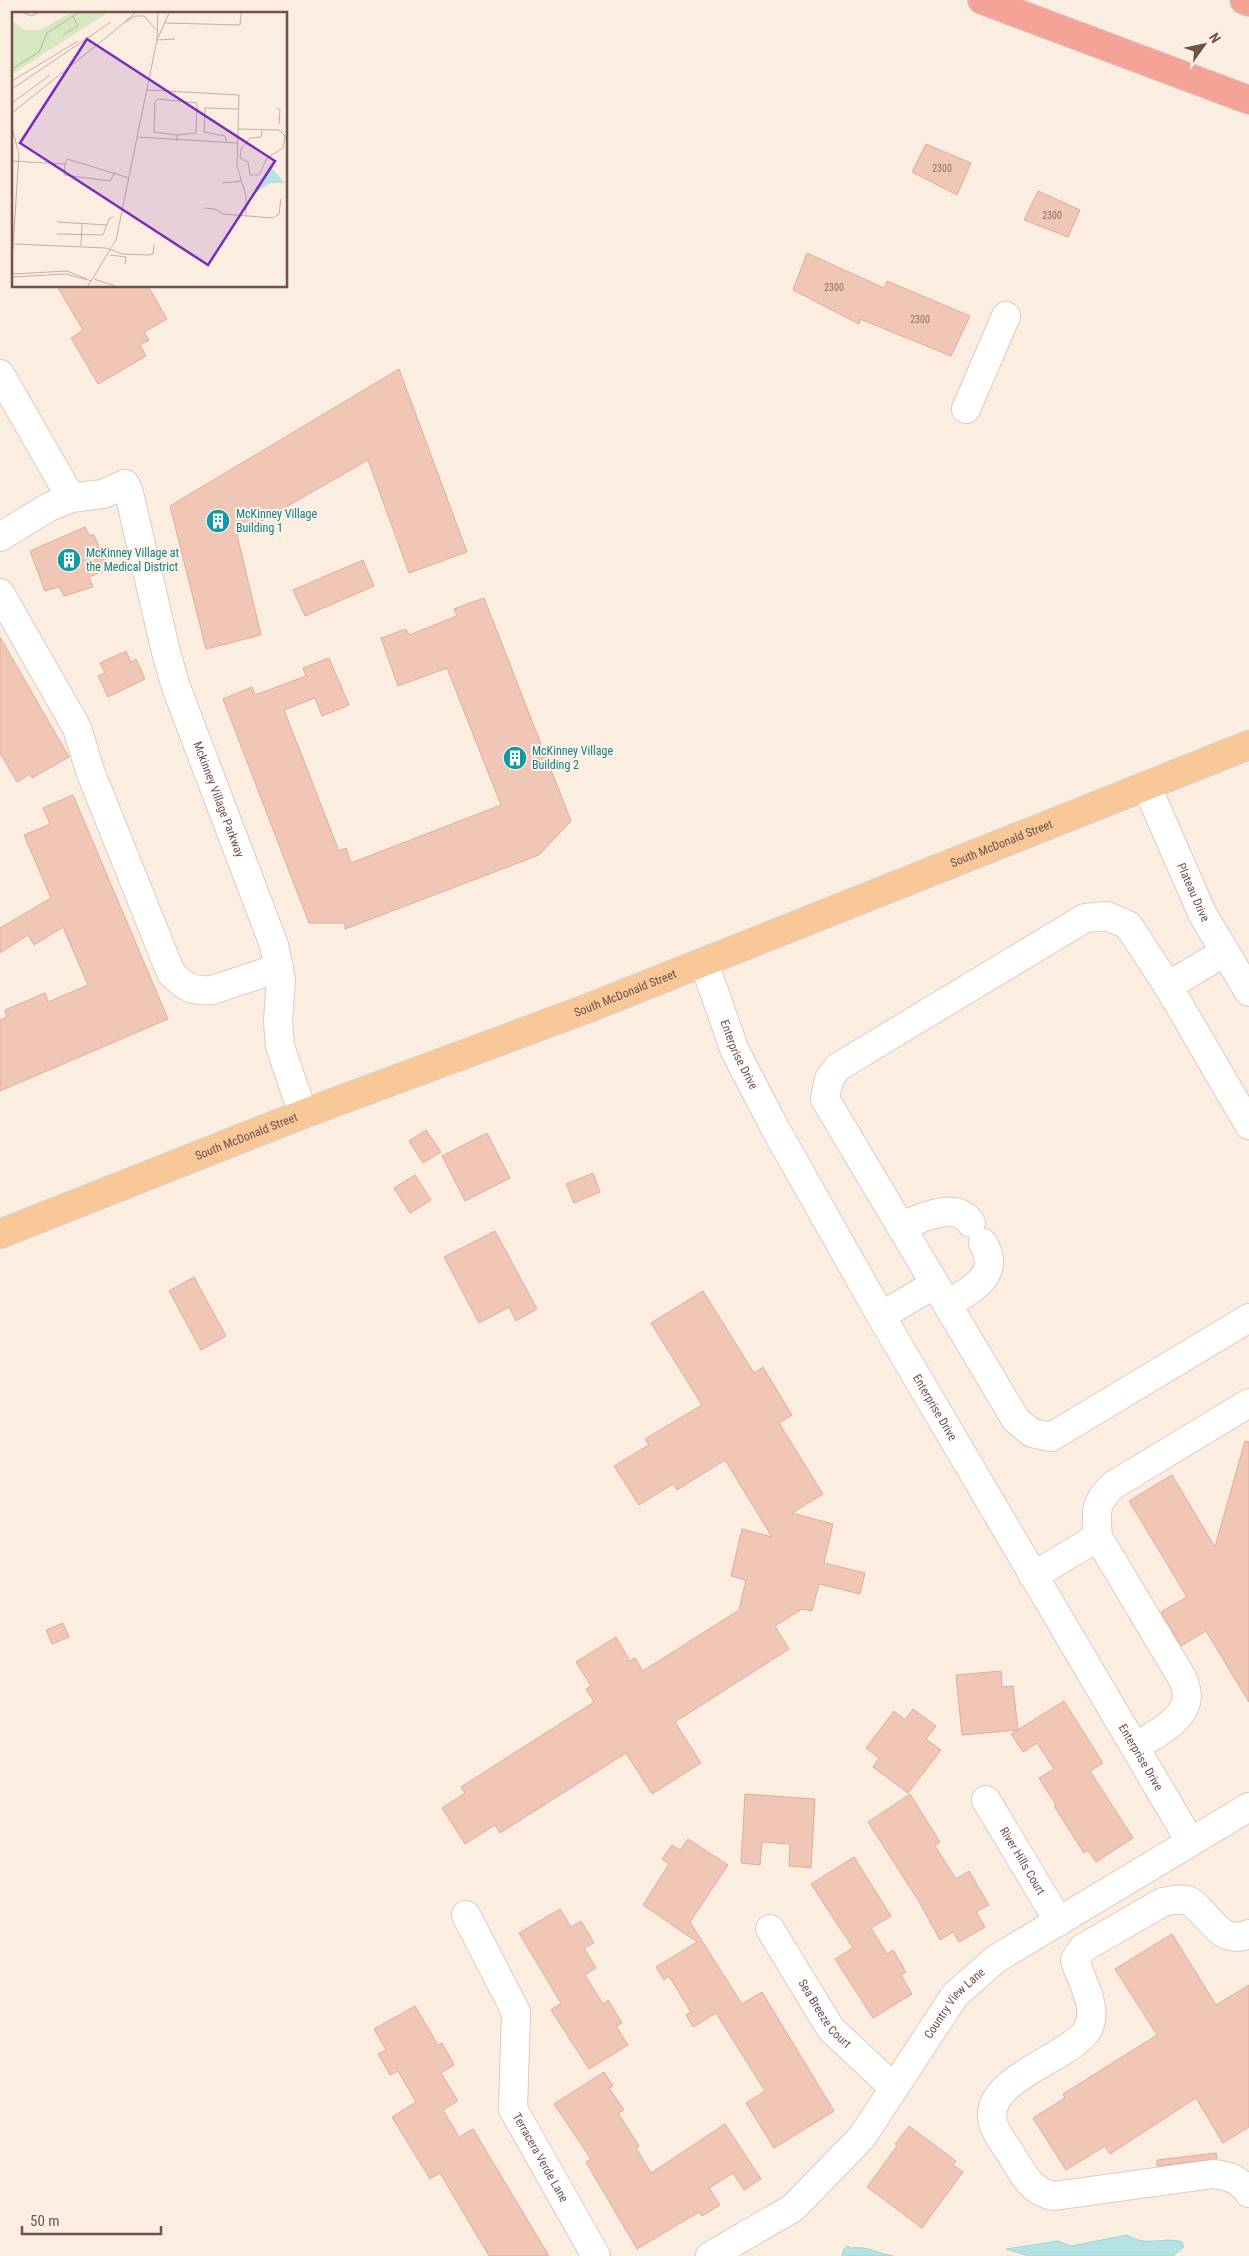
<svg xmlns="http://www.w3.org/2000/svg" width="1249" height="2256" viewBox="0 0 1249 2256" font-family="'Roboto Condensed',sans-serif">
  <rect width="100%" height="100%" fill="#fbeddf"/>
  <path fill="#b5e3e4" stroke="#9bd4d5" d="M1127 2235C1149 2248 1162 2236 1182 2242L1184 2247 1173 2256H1029L1006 2249 1058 2241 1071 2246Z
    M848 2246 850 2248C869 2246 875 2253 893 2256H842L844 2249Z"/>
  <path fill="#f0c7b7" stroke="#e2ab98" d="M926 144 971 163 957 195 912 172Z
    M1038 191 1080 210 1068 237 1024 220Z
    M807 253 884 288 887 281 970 316 951 356 860 319 859 324 793 290Z
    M57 286H148L167 319 144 332 149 340 140 345 146 356 98 384 71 338 83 330Z
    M399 369 467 552 409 573 368 460 237 535 261 635 206 649 170 506Z
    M85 527 89 535H94L108 569 89 577 93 587 64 596 59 587 45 591 30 551Z
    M363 560 374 586 305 616 293 590Z
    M484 598 571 821 539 855 345 929V923H309L223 699 252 687 255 695 306 676 303 668 329 658 349 705 322 716 315 698 284 710 339 851 346 848 351 863 501 805 447 668 398 686 381 638 406 629 409 635 457 616 454 609Z
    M0 637 69 757 32 778 30 774 17 782 0 753Z
    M126 651 131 662 136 659 145 679 108 697 98 676 105 673 100 663Z
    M73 795 168 1019 0 1091V1020L7 1017 5 1010 45 993 48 1002 88 985 63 927 34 945 28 935 0 953V928L51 898 24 835 50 824 43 808Z
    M426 1130 441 1152 423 1163 409 1141Z
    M487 1133 510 1178 465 1201 442 1156Z
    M593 1173 600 1192 574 1203 566 1184Z
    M415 1175 431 1200 410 1213 394 1188Z
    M495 1231 537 1309 516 1321 509 1307 479 1323 444 1257Z
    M194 1277 226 1336 201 1350 169 1291Z
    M703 1291 754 1373 763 1367 792 1415 779 1423 823 1494 792 1513 833 1524 824 1563 865 1573 860 1594 819 1584 812 1611 802 1609 775 1626 789 1649 675 1722 701 1763 652 1794 626 1753 500 1833 495 1825 465 1844 442 1808 465 1793 461 1787 594 1702 586 1689 591 1686 576 1662 616 1637 630 1661 635 1658 643 1671 739 1610 746 1580 731 1576 742 1529 772 1537 725 1460 677 1490 673 1484 639 1505 614 1466 649 1445 645 1439 702 1405 651 1323Z
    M1245 1441 1249 1442V1702L1206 1631 1181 1646 1161 1612 1187 1597 1129 1501 1172 1475 1215 1547Z
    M63 1623 69 1637 52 1644 46 1630Z
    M1001 1671 1002 1687 1013 1686 1018 1730 962 1735 956 1675Z
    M1064 1701 1103 1763 1090 1771 1133 1838 1096 1862 1088 1850 1084 1853 1054 1806 1056 1805 1039 1778 1054 1769 1037 1743 1023 1752 1011 1734Z
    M913 1709 936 1726 926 1739 941 1750 908 1793 873 1767 879 1758 866 1748 894 1711 905 1720Z
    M745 1794 815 1799 811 1868 789 1866 790 1844 762 1842 760 1865 741 1863Z
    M910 1794 940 1842 935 1846 956 1879 969 1871 989 1905 976 1912 985 1927 959 1942 953 1932 940 1940 918 1900 868 1822Z
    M688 1839 728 1865 690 1922 742 2004 762 1992 834 2111 774 2148 746 2103 765 2091 716 2013 693 2027 686 2015 691 2012 669 1976 664 1980 656 1967 697 1942 643 1905 669 1864 662 1859 672 1845 680 1850Z
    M854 1857 891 1916 871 1928 887 1954 893 1950 906 1972 901 1975 912 1994 873 2018 835 1959 853 1948 811 1884Z
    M560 1909 571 1927 581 1921 594 1943 584 1948 596 1968 585 1975 603 2004 608 2000 622 2023 616 2026 628 2045 589 2069 551 2010 561 2003 519 1933Z
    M1172 1934 1216 2005 1249 1985V2127L1223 2143 1196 2098 1110 2154 1105 2146 1066 2170 1033 2118 1065 2098 1063 2094 1157 2035 1115 1969Z
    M415 2006 438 2045 442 2043 454 2065 441 2073 458 2101 443 2110 459 2137 473 2129 549 2256H489L440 2173 430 2179 392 2117 416 2102 398 2071 390 2075 378 2054 386 2050 374 2029Z
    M604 2072 613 2086 609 2088 624 2110 618 2113 639 2146 636 2148 651 2173 725 2124 761 2179 744 2190 733 2173 709 2188 720 2205 702 2216 699 2212 637 2249 586 2162 591 2159 554 2104Z
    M909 2126 956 2161 953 2165 963 2172 922 2228 867 2187 897 2146 895 2144Z
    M1216 2153 1217 2159 1157 2166V2160Z"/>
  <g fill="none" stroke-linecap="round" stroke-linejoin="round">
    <g stroke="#e1cabf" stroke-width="30">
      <g id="minor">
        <path id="s1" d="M0 374 71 498 103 494 125 484 129 493 166 652 176 687 274 945 281 979 278 1021 280 1046 303 1114"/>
        <path d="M966 409 1006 316"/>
        <path d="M0 537 49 507 71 498"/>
        <path d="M0 593 77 728 90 771 171 973C183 986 193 992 212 990L279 968"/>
        <path id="s2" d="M1147 787 1203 915 1249 992"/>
        <path id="s3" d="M704 963 735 1051 776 1130 881 1316 1190 1841"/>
        <path d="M1168 986 1225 952"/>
        <path d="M1249 1125 1168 986 1128 925 1107 916 1085 918 838 1067 829 1079 825 1099 1016 1420 1032 1433 1051 1437 1249 1318"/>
        <path d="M902 1226C921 1218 956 1200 971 1223"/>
        <path d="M948 1304C971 1290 1002 1275 983 1243"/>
        <path d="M881 1316 935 1284"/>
        <path d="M1033 1576 1098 1537"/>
        <path d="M1135 1747C1153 1735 1186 1721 1187 1696 1187 1692 1185 1686 1184 1681L1098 1537C1096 1512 1094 1504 1112 1486L1249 1403"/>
        <path id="s4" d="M986 1800 1059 1922"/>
        <path id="s5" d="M466 1915 516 2012 513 2109 596 2256"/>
        <path id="s6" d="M770 1929 831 2029 894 2088"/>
        <path d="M1249 1934C1218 1948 1206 1907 1187 1900 1179 1898 1171 1901 1163 1902L1083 1948 1075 1960C1081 1982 1101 2010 1086 2032 1065 2060 982 2080 993 2123 996 2134 1006 2146 1012 2156 1024 2175 1031 2192 1054 2196L1213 2174C1230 2176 1239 2179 1249 2193"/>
        <path id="s7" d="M710 2256 793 2208 862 2137 955 1995 996 1959 1249 1807"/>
      </g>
    </g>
    <g stroke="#d7cecc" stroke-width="30">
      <g id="major">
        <path id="s8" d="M0 1234 303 1114 586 1009 1249 745"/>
      </g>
    </g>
    <g stroke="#d7cecc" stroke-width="30">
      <path id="highway" d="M982 0 1249 100
        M1244 0 1249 2"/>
    </g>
    <use href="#minor" stroke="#fff" stroke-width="28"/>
    <use href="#major" stroke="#f9c898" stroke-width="28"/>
    <use href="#highway" stroke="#f5a397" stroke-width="28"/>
  </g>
  <defs>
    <g id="building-disc" transform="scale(1.25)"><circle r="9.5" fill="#0f9aa8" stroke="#fff1e5"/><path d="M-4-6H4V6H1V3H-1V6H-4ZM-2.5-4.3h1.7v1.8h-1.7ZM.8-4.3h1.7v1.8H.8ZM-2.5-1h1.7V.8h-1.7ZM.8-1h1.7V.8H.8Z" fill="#fff"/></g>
  </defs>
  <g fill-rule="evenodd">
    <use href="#building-disc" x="218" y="521"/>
    <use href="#building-disc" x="69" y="560"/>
    <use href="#building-disc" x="515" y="758"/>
  </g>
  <g text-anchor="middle" stroke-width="4" stroke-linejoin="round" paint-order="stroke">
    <g font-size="10" fill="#916e64">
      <text x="942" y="172">2300</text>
      <text x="1052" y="219">2300</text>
      <text x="834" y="291">2300</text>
      <text x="920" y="323">2300</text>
    </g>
    <g font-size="12" fill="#0d838f" stroke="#fff1e5" text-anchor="start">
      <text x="236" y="518">McKinney Village<tspan x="236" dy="14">Building 1</tspan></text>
      <text x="86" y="557">McKinney Village at<tspan x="86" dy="14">the Medical District</tspan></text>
      <text x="532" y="755">McKinney Village<tspan x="532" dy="14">Building 2</tspan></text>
    </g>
    <g font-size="12" fill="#715148" stroke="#fff1e5">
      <text dy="4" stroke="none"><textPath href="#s1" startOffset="529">Mckinney Village Parkway</textPath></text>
      <text dy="4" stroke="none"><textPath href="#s8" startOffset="1075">South McDonald Street</textPath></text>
      <text dy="4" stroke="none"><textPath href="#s2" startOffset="115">Plateau Drive</textPath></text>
      <text dy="4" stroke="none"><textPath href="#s8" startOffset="670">South McDonald Street</textPath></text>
      <text dy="4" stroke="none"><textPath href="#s3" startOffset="98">Enterprise Drive</textPath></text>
      <text dy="4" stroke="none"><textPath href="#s8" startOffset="265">South McDonald Street</textPath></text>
      <text dy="4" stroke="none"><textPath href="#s3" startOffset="502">Enterprise Drive</textPath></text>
      <text dy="4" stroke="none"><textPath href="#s3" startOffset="908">Enterprise Drive</textPath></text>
      <text dy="4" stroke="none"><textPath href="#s4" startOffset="71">River Hills Court</textPath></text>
      <text dy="4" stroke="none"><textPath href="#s7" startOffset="358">Country View Lane</textPath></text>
      <text dy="4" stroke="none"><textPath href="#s6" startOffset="101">Sea Breeze Court</textPath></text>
      <text dy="4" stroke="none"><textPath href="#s5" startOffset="262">Terracera Verde Lane</textPath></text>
    </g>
  </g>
  <g transform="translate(12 12)">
    <rect width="275" height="275" fill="#fbeddf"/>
    <path d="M58 1H95L0 62V9L13 18H28Z" fill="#d5e8bf"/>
    <path d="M258 154 273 171H258L241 183Z" fill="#b5e3e4"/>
    <path fill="none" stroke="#c4afa3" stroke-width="1" d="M12 1 19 4 26 1M112 11 123 4H132L144 18M153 11 228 13 229 1M101 20 123 1M51 23 66 14 61 4M145 28 163 27M145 28 157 1M0 57 27 40 35 21 66 1M0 69 66 29M0 77 99 10M135 78 227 83 225 154 234 184V204M0 91 38 63M265 96 268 98 267 112M0 101 101 20M0 116 7 142 0 250M226 117 267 118 273 124 271 136 255 146 247 163H238L236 150 228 146 229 137 238 126 249 125 250 118M126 125 225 131M165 129V123L184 121 185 91 146 87 143 90 142 120 165 123M215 131 213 124 192 120 193 96 227 97M0 149 53 152 55 147 117 166M53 152 52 163 98 169 103 160M210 171 230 169M192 196 203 197 211 202 261 206 267 202 269 187M45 210 95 213M45 222 91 223 97 207 101 205M3 232 94 236 110 242 136 243 141 242 142 233M69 234 70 212M98 243 114 245 113 252M0 262 55 259 75 267M0 265 54 262 80 269M82 267 103 274M76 274 104 228 145 28 146 1"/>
    <path fill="#7b2cbf" fill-opacity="0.15" stroke="#7b2cbf" stroke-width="2.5" d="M75 27 263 149 196 253 8 131Z"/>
    <rect width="275" height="275" fill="none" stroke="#715148" stroke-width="2.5"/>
  </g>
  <g transform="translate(1204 45) rotate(57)" stroke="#fff1e5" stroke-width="4" paint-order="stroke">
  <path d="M0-4L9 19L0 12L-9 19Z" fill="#715148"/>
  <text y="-8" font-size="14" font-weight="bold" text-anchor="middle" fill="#715148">N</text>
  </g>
  <path d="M22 2226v8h139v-8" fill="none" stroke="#715148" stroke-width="2.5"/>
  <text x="30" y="2226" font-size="15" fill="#715148" stroke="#fff1e5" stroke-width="4" paint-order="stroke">50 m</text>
</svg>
